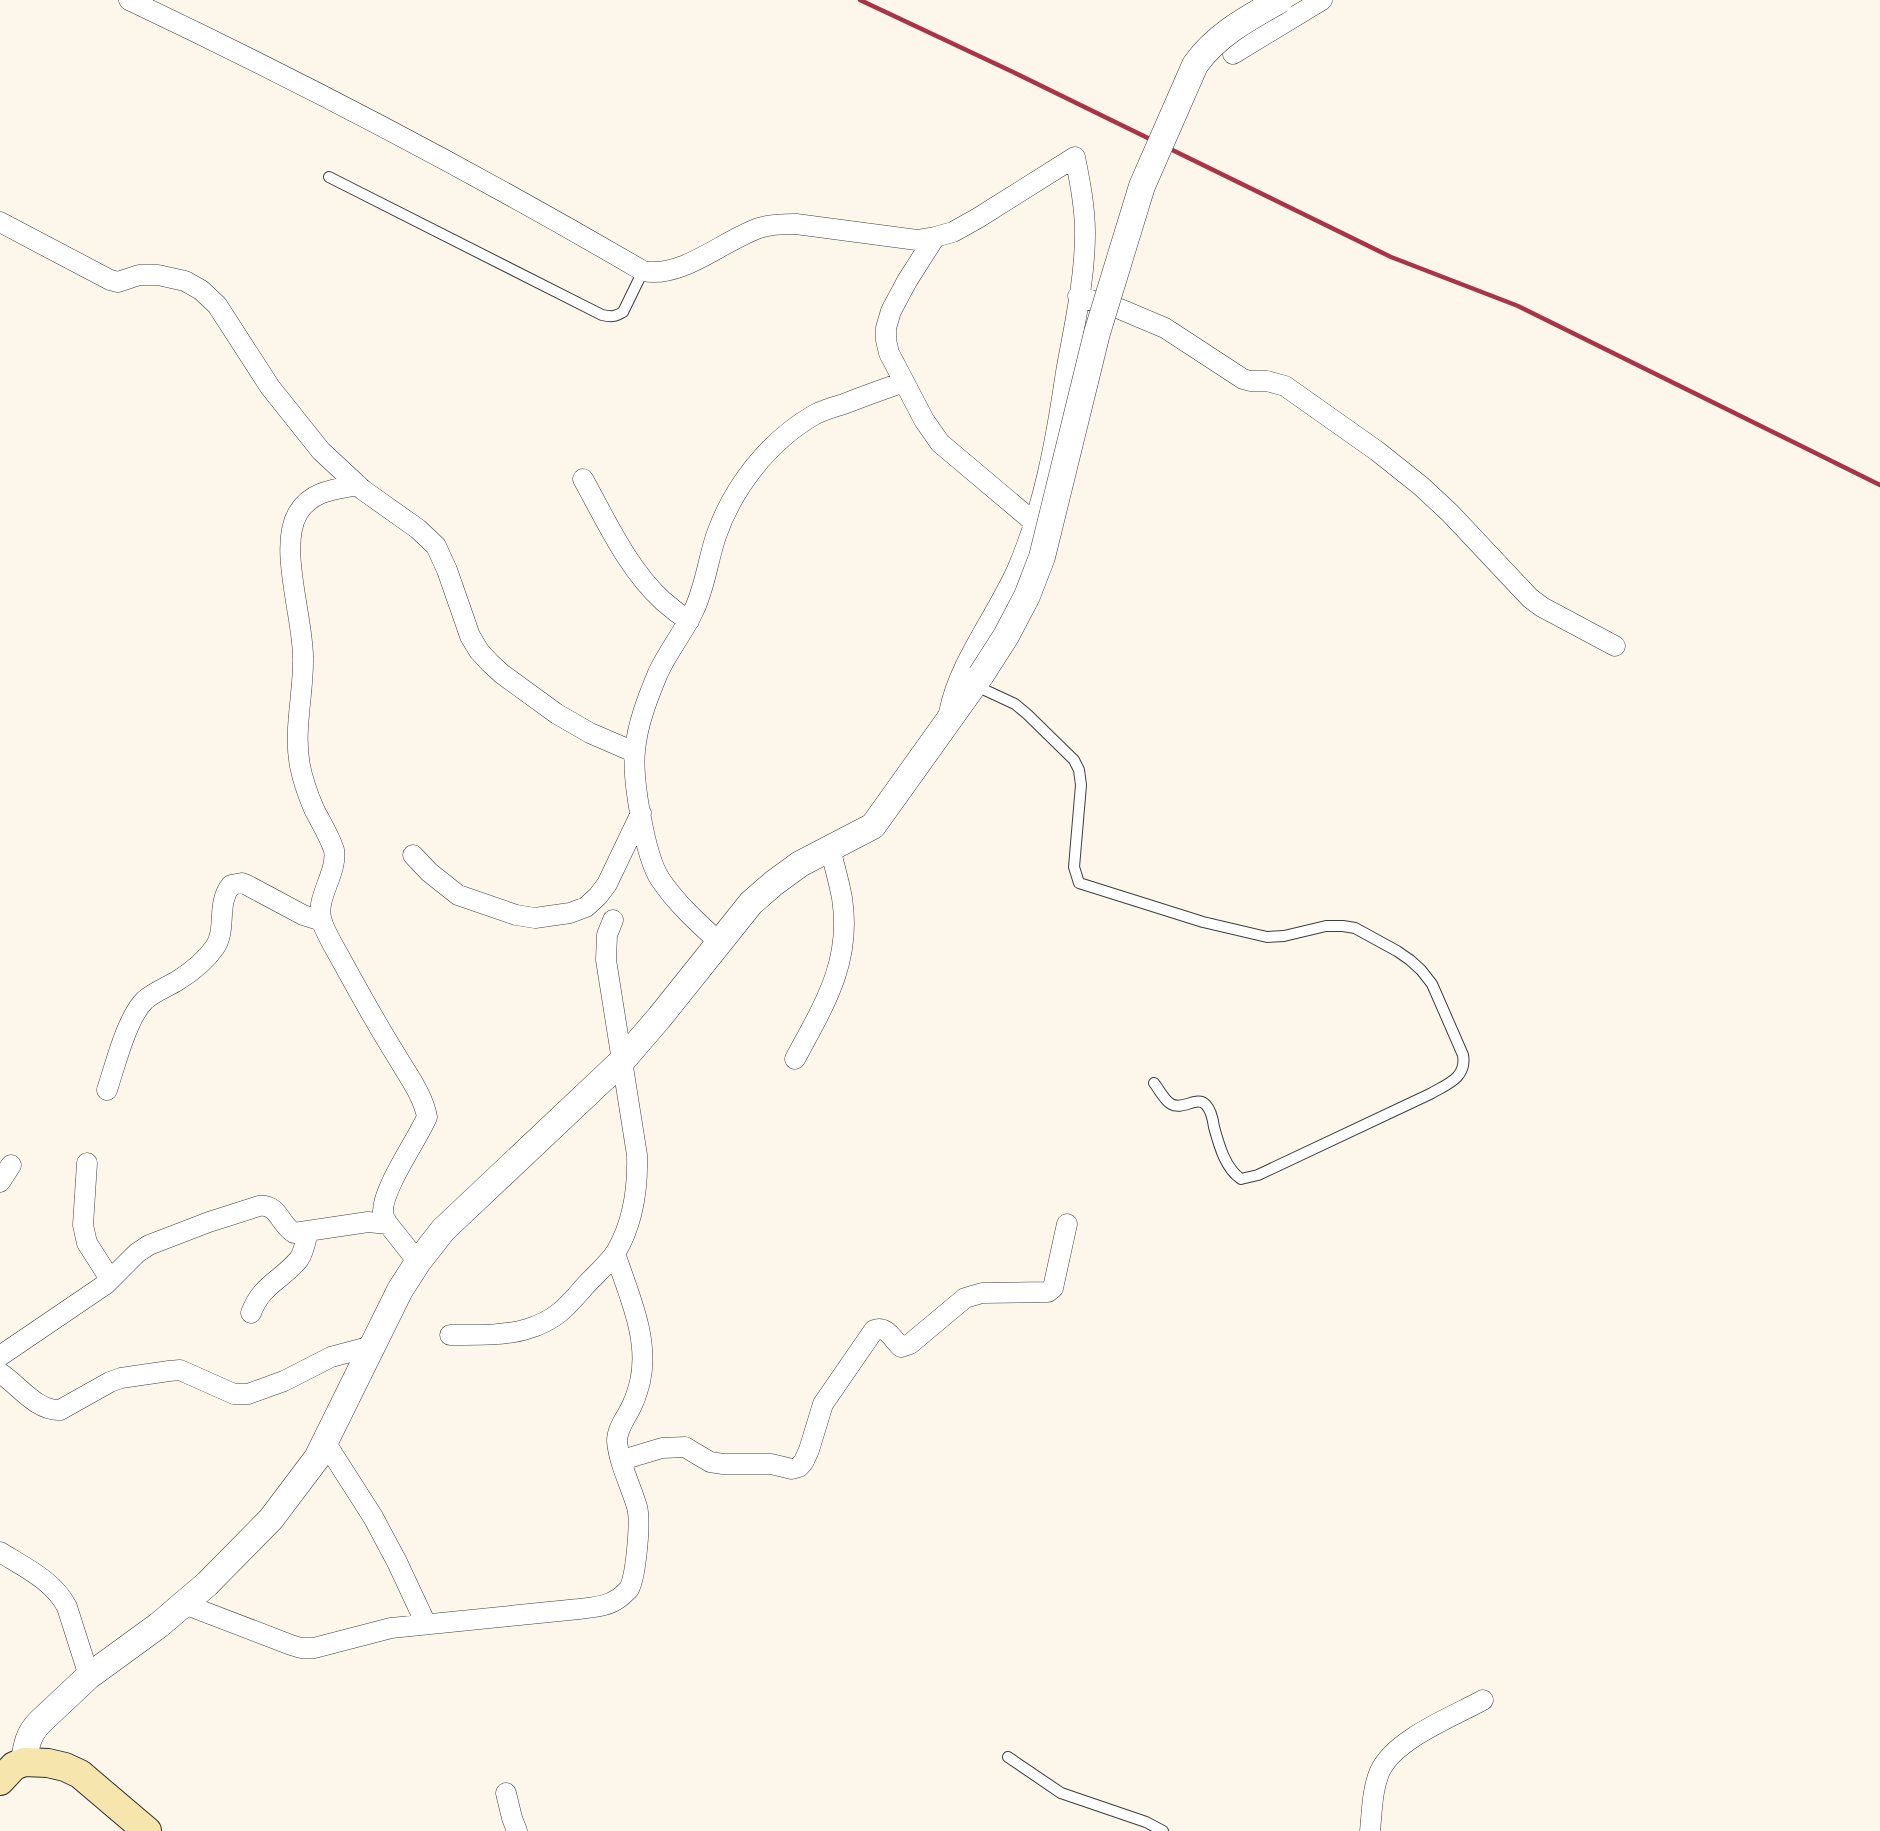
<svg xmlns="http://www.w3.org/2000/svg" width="1880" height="1831" viewBox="0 0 1880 1831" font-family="'Playfair Display',serif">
  <rect width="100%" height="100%" fill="#fdf7eb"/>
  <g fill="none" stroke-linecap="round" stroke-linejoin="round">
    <g stroke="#3e3e3e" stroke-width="12">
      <path id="service" d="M329 177 602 315C611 317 615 317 623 312L643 271
        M974 685 1015 704 1027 714 1074 760 1079 770 1081 785 1074 867 1079 883 1203 922 1267 937 1284 936 1326 926H1343L1355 928 1397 951 1410 960 1421 970 1432 984 1463 1055C1467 1078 1447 1084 1430 1094L1258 1175 1241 1179C1225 1168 1219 1145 1214 1127 1213 1120 1211 1110 1206 1105 1197 1095 1183 1111 1171 1104 1164 1100 1159 1089 1154 1083
        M1008 1757 1061 1793 1146 1822 1163 1831"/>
    </g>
    <g stroke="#3e3e3e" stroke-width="21">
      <path id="minor" d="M129 0C304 83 475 173 643 271 682 279 722 241 759 228 771 224 784 224 796 224L917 240 935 237 953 232 978 218 1075 157C1080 182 1085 207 1085 233 1085 280 1074 327 1066 372 1056 440 1044 507 1017 570 996 617 959 662 949 713
        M1233 54 1322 0
        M0 222 110 280 118 282 139 275H158L185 281 201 290 217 305 270 387 321 451 363 490 418 529 436 546 447 570 470 636 479 651 490 663 502 674 557 714 590 733 634 752
        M935 237 907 281 891 311 886 328V340L889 353 924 420 940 443 1035 523
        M1078 296 1120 309 1165 328 1243 379 1250 381H1267L1285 386 1377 451 1421 486 1450 513 1530 598 1542 607 1615 646
        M583 479C606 520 627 568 663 601 671 608 680 615 689 621
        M358 485C335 489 311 491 298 513 278 546 303 617 303 657 304 693 293 730 300 766 303 781 308 795 314 809 321 823 329 835 334 850 338 874 314 898 322 922 327 936 336 950 343 963 360 994 377 1025 396 1055 407 1074 423 1095 427 1117 417 1140 383 1188 383 1211 383 1216 385 1220 388 1224L418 1262
        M413 855 429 872 458 895 516 915 535 918 570 913 586 907 598 896 607 884 641 813
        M719 942C698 923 676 903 660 879 645 856 632 779 635 751 637 725 648 697 658 673 668 651 684 632 694 610 705 587 708 560 716 536 733 487 769 441 814 415 823 410 834 407 844 404 864 396 884 389 904 382
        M795 1059C824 1005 852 962 842 898 839 881 834 865 830 848
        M107 1090C115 1066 127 1017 145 1000 154 992 167 987 177 981 190 973 206 960 215 947 227 929 216 904 231 885L242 883 247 885 303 915 322 921
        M87 1163 83 1225 87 1243 110 1279
        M0 1182 11 1165
        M251 1313C262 1284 281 1281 299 1259 304 1252 306 1240 308 1231
        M450 1335C473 1335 505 1336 527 1329 555 1321 567 1307 585 1286 595 1275 608 1264 616 1252 633 1223 638 1188 637 1155L606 960 607 935 613 920
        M0 1356 106 1284 137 1253 149 1245 209 1222 259 1206C279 1204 279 1224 294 1233L368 1222 388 1224
        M0 1373C19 1385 36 1411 60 1410L110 1382 121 1378 169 1371 180 1370 234 1394H248L284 1381 331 1357 372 1346
        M325 1442 373 1517 397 1562 426 1624
        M622 1460 662 1448 685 1447 710 1462 723 1464H771L792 1469 799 1467 804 1461 809 1450 823 1404 874 1330C887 1325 892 1339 901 1347L910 1344 965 1298 982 1293 1048 1292 1053 1288 1067 1224
        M0 1552C24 1567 54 1581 67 1607L89 1676
        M184 1604 291 1645 301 1648H314L391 1628 579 1609C593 1607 607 1607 619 1598 622 1596 626 1592 629 1589 636 1576 641 1521 637 1507 631 1486 619 1464 617 1441 617 1427 628 1416 633 1403 636 1397 638 1389 640 1382 650 1338 628 1294 615 1253
        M506 1793 512 1818 517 1831
        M1370 1831C1372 1812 1372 1789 1380 1771 1395 1739 1452 1717 1483 1700"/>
    </g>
    <g stroke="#3e3e3e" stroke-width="27">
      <path id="tertiary" d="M24 1762C26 1746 28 1734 40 1722L89 1676 159 1625 207 1584 271 1519 317 1458 400 1290 418 1262 443 1230 622 1061 659 1018 751 903 774 883 800 864 873 826 981 675"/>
    </g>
    <g stroke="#2d2d2d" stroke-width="30">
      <path id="secondary" d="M0 1781 14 1766 24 1762 48 1763 65 1767 80 1774 147 1831"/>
    </g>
    <use href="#service" stroke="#fff" stroke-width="10"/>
    <use href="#minor" stroke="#fff" stroke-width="20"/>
    <use href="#tertiary" stroke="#fff" stroke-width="26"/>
    <use href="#secondary" stroke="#f6e5ad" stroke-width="28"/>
    <path stroke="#aa3348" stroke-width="4.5" d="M860 0 1013 72 1391 257 1518 306 1880 485"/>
    <g stroke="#3e3e3e" stroke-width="27" stroke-linecap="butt">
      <path id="tertiary-bridge" d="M981 675 1006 636 1027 596 1042 557 1097 333 1142 186 1195 65C1216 35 1248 18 1280 0"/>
    </g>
    <use href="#tertiary-bridge" stroke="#fff" stroke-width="26"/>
  </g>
</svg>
